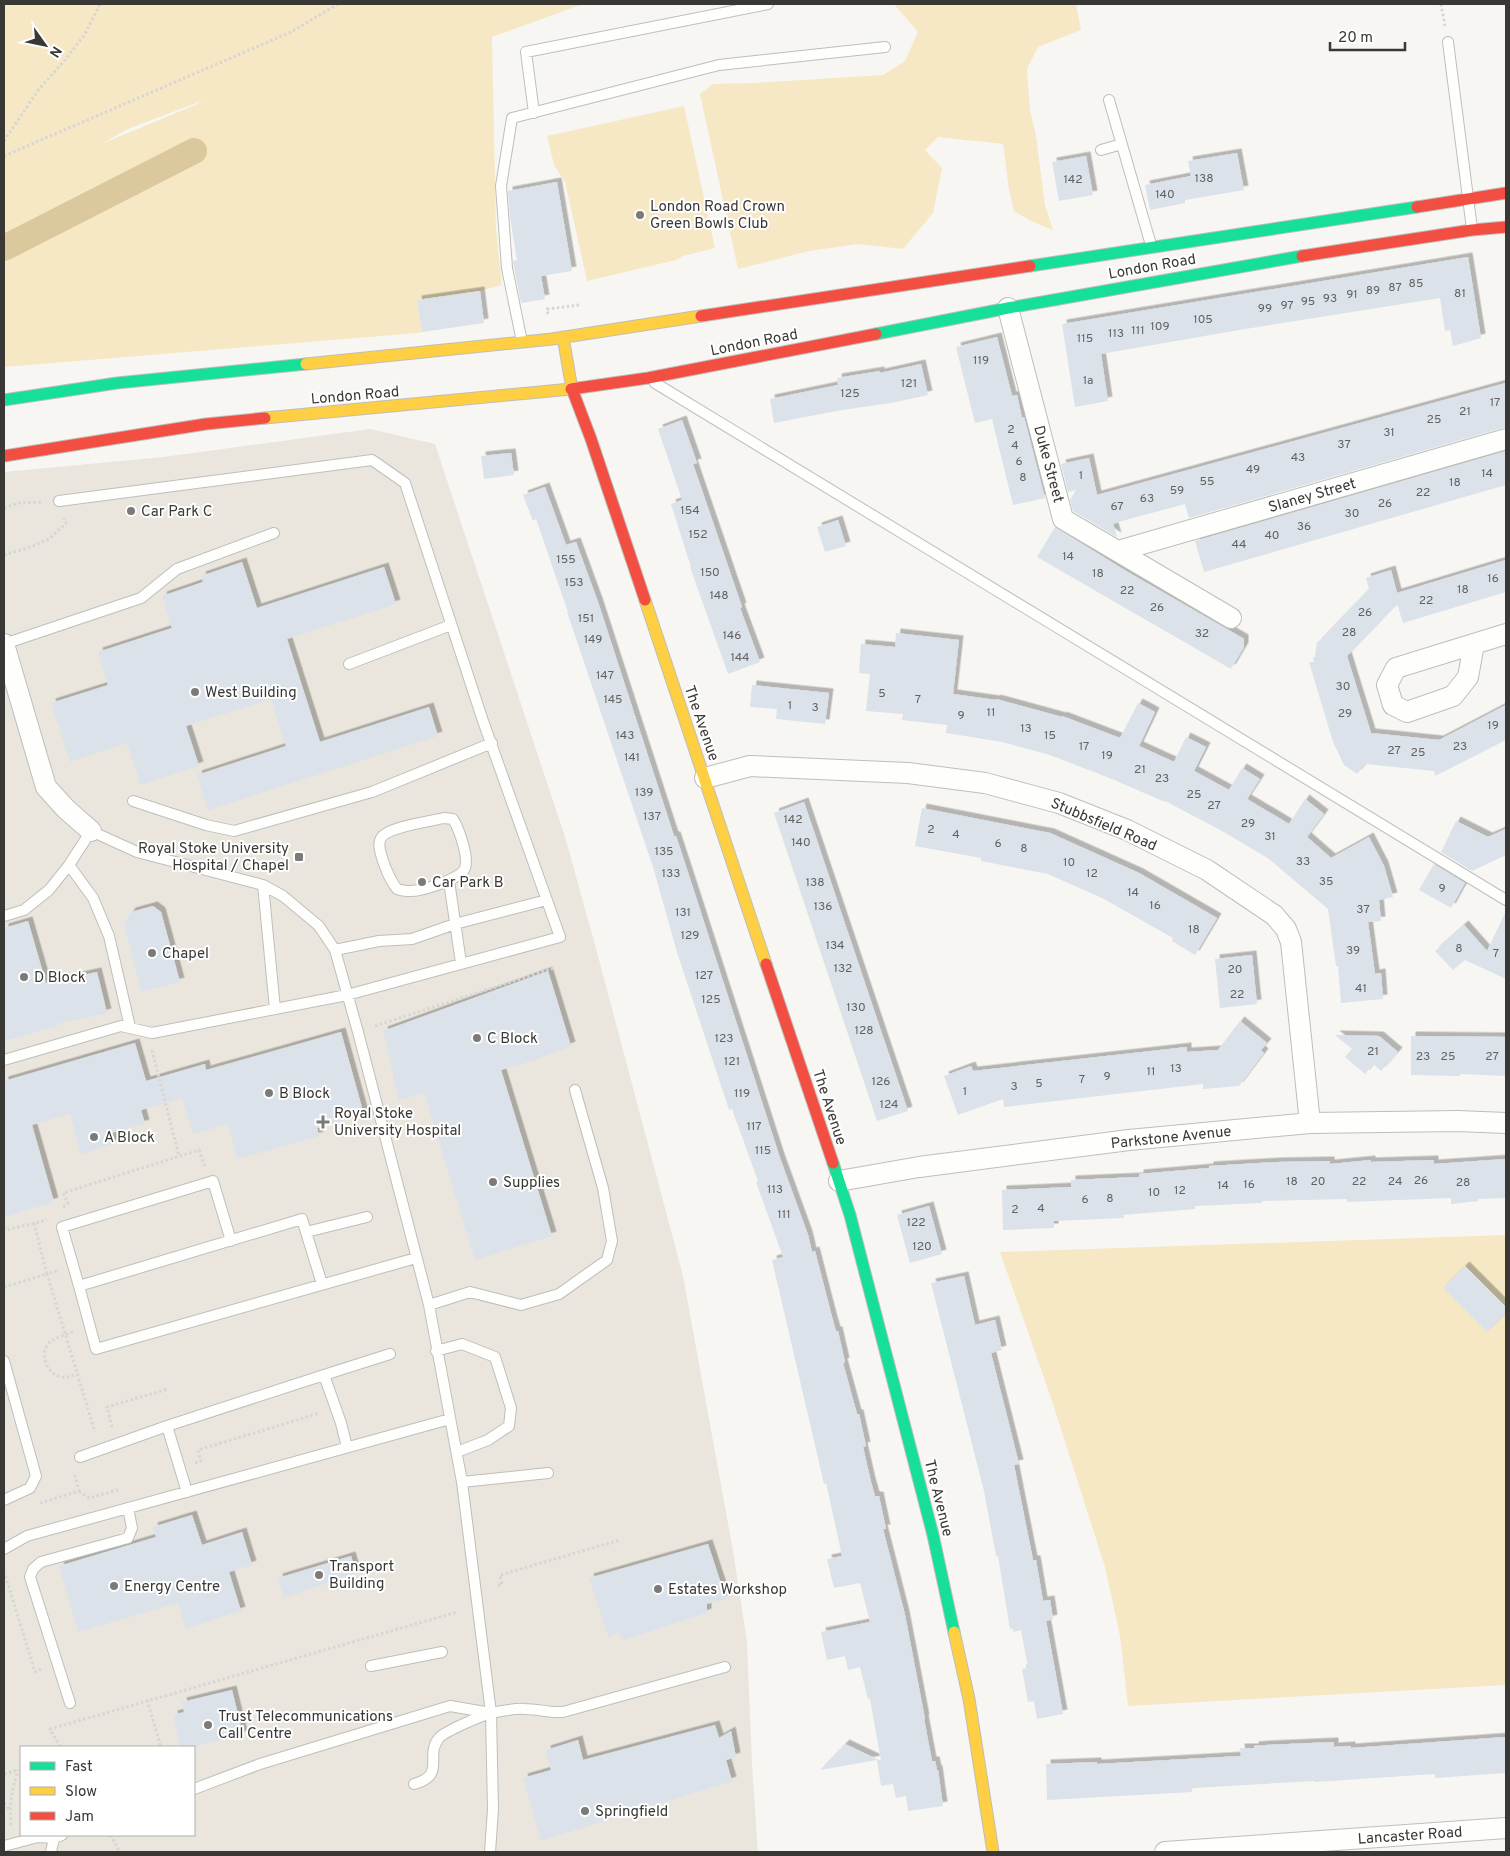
<svg xmlns="http://www.w3.org/2000/svg" width="1510" height="1856" viewBox="0 0 1510 1856" font-family="Overpass,sans-serif">
  <defs>
    <filter id="shadow"><feDropShadow dx="4.5" dy="-4.5" stdDeviation="0" flood-color="#0004"/></filter>
  </defs>
  <rect width="100%" height="100%" fill="#f7f6f3"/>
  <path fill="#eae6de" fill-rule="evenodd" d="M370 429 435 444 566 840 601 967 683 1276 733 1551 747 1642 752 1765 758 1852H4V472L163 457ZM21 1747H194V1835H21Z"/>
  <path fill="#f6e8c5" fill-rule="evenodd" d="M4 4H583L492 37 496 229 502 285 480 291 418 300 422 332 418 333 4 367ZM204 100 193 106 101 144 128 129Z
    M894 4H1076L1081 30 1038 47 1027 69 1030 110 1036 136 1045 205 1053 230 1031 221 1014 211 1009 190 1003 144 938 137 925 150 942 168 933 213 903 249 858 244 809 251 738 269 700 94 713 84 755 83 883 75 905 61 918 32Z
    M684 106 715 248 683 256 676 260 587 281 565 182 554 165 547 136Z
    M1506 1235V1685L1128 1706 1120 1636 1105 1567 1052 1401 1000 1252Z"/>
  <g fill="none" stroke-linecap="round" stroke-linejoin="round">
    <path stroke="#dbc89c" stroke-width="26" d="M4 248 194 151"/>
  </g>
  <path fill="#dbe2e9" filter="url(#shadow)" d="M1237 153 1244 190 1185 200V203L1150 210 1145 185 1191 176 1188 161Z
    M1086 156 1093 195 1059 201 1052 162Z
    M557 182 572 271 541 276 545 299 521 303 514 267 513 261 517 260 510 217 508 191Z
    M1468 257 1481 338 1453 346 1450 330 1445 331 1440 298 1239 330 1101 354 1108 401 1075 407 1062 324Z
    M480 291 484 323 422 332 417 300Z
    M997 337 1012 396 1017 395 1022 418 1024 417 1045 498 1013 505 992 419 975 423 956 347Z
    M921 364 928 395 891 403 842 410 774 423 770 399 838 385 837 378 880 371V373Z
    M1506 383V427L1189 518 1185 504 1129 519 1113 524 1117 537 1073 511 1070 500 1076 490 1068 492 1061 464 1089 458 1097 495Z
    M682 420 697 463 693 464 742 607 740 608 760 662 728 674 690 567H691L671 504 682 500 658 429Z
    M1506 451V485L1204 572 1195 541Z
    M511 453 514 475 484 479 481 456Z
    M545 487 566 545 576 542 598 602 674 836H676L694 891 780 1158 808 1235 812 1252 815 1251 832 1317 836 1331H838L845 1362 843 1363 857 1414H859L866 1446 863 1447 871 1482 875 1496H879L886 1529H883L905 1615 925 1719H924L932 1761H935L937 1770H938L943 1806 908 1811 906 1796 896 1798 893 1784 881 1786 877 1760 820 1770 845 1744 881 1761 870 1699H868L860 1667 848 1670 845 1656 827 1660 821 1632 870 1622 860 1583 834 1588 827 1559 842 1556 826 1483 824 1484 772 1260 783 1257 756 1182 758 1181 732 1109 729 1110 677 952 653 867 567 612H568L536 519 533 521 523 495Z
    M838 520 846 546 825 552 817 527Z
    M1055 527 1126 571 1244 639V647L1231 669 1037 557Z
    M1506 560V592L1403 623 1397 604 1347 656 1371 733 1439 740 1506 705V740L1435 776 1434 771 1365 764 1357 774 1344 765 1333 742 1309 662H1314L1317 643 1369 589 1366 578 1391 570 1397 593Z
    M242 562 257 608 384 567 396 604 287 639 320 742 429 707 438 736 208 810 197 775 286 746 271 699 186 726 199 766 141 785 127 743 70 762 51 703 108 685 98 652 172 628 162 596 203 582 201 576Z
    M896 633 959 640 953 694 996 700V699L1062 717V716L1120 738 1138 703 1155 712 1139 746 1174 762 1186 737 1206 747 1194 771 1229 790 1242 768 1260 779 1247 799 1289 824 1305 799 1324 814 1307 837 1331 858 1369 837 1384 866 1393 897 1379 900 1381 921 1368 922 1375 974 1381 973 1383 999 1341 1003 1338 966H1336L1328 909 1269 859 1224 832 1165 801V802L1112 779 1050 755 1002 742 946 733 947 725 902 720 903 714 866 711 870 674 859 673 861 644 895 647Z
    M752 685 829 693 825 724 776 719 777 709 750 707Z
    M804 802 908 1111 877 1121 774 813Z
    M922 808 1050 833 1139 873 1217 918 1195 955 1172 941 1173 938 1104 899 1048 874 981 861V858L915 846Z
    M1456 821 1488 837 1506 829V855L1472 871 1441 852Z
    M1434 864 1465 883 1451 908 1419 890Z
    M153 906 161 912 180 982 141 992 124 924 131 912Z
    M1506 911V979L1465 960 1453 970 1435 951 1464 925 1487 951Z
    M28 921 46 983 97 972 107 1013 57 1024 58 1026 4 1041V928Z
    M1252 955 1257 1004 1220 1008 1215 959Z
    M548 971 571 1046 535 1060 501 1070 552 1236 475 1260 424 1093 399 1100 383 1031Z
    M1240 1021 1267 1043 1261 1050 1264 1053 1239 1086 1203 1089V1084L1004 1107 1003 1099 958 1115 944 1076 971 1066 973 1071 1187 1047V1052L1218 1050Z
    M341 1032 364 1115 317 1128 319 1136 237 1159 228 1124 193 1134 182 1098 141 1110 145 1124 111 1133 114 1144 81 1154 70 1114 32 1125 54 1202 4 1217V1081L135 1043 146 1081 205 1064 206 1070Z
    M1335 1035 1379 1036 1398 1052 1381 1071 1373 1064 1365 1074 1345 1057 1352 1049Z
    M1411 1036 1506 1037V1076L1460 1074V1076L1411 1075Z
    M1506 1159V1198L1478 1199V1201L1451 1204V1198L1347 1202V1199L1262 1201V1203L1195 1206V1209L1123 1215 1124 1218 1054 1221V1228L1003 1230 1002 1190 1071 1187V1180L1139 1177V1174L1209 1168V1166L1278 1162 1330 1161V1164L1371 1160V1162L1434 1160V1164Z
    M929 1206 942 1254 910 1263 897 1215Z
    M1465 1266 1506 1307V1313L1487 1332 1443 1288Z
    M964 1276 975 1325 995 1320 1002 1350 991 1353 1019 1464 1014 1465 1033 1560H1036L1043 1601 1050 1600 1053 1619 1046 1621 1063 1714 1037 1719 1034 1701 1028 1702 1022 1669 1028 1668 1021 1630 1013 1632V1629H1010L998 1556H996L984 1491 931 1283Z
    M192 1515 202 1545 242 1532 252 1565 229 1572 241 1611 186 1629 178 1603 78 1632 59 1566 156 1537 153 1527Z
    M708 1544 726 1599 707 1604V1613L682 1621 622 1641 619 1632 609 1638 589 1578Z
    M351 1556 356 1573 284 1598 278 1578Z
    M232 1690 243 1735 191 1747H180L173 1715 184 1712 182 1702Z
    M715 1725 719 1738 731 1731 736 1757 726 1760 732 1781 541 1841 523 1778 551 1770 546 1750 578 1740 583 1760Z
    M1506 1737V1773L1435 1778V1774L1314 1782V1781L1192 1788V1792L1047 1800 1046 1764 1097 1762V1764L1241 1756 1240 1748H1254V1746L1266 1745 1334 1742V1747L1351 1746V1748Z"/>
  <g fill="none" stroke-linecap="round" stroke-linejoin="round">
    <g stroke="#bebebb" stroke-width="12">
      <path id="lane" d="M1448 42 1472 229
        M1109 100 1151 245
        M534 113 526 52 768 4
        M1101 150 1122 144
        M522 342 507 268 501 186 512 118 719 65 885 47
        M655 383 1506 900
        M4 644 141 598 177 569 274 533
        M349 664 451 625
        M133 801 206 825 234 831 372 792 492 743
        M444 818 453 819C459 829 469 857 465 868 462 879 419 892 408 891 404 891 400 890 397 889 390 880 387 872 383 861 381 854 377 844 381 838 387 827 431 821 444 818Z
        M69 865 93 898 109 936 130 1027
        M449 881 461 963
        M263 885 275 1009
        M4 916 24 910 49 890 69 865 91 831 137 852 263 885 283 896 319 926 335 950 358 1032 429 1305 462 1482 491 1713 493 1809 490 1852
        M335 950 379 941 412 939 455 924 547 900
        M4 1060 121 1026 152 1033 347 995 560 937 483 721 405 483 372 460 59 501
        M306 1232 367 1217
        M322 1284 302 1219 79 1286 96 1349 416 1258
        M79 1286 62 1227 210 1182 213 1181 231 1241
        M429 1305 470 1292 521 1305 559 1294 607 1260 612 1241 603 1188 575 1090
        M436 1351 462 1344 495 1357 511 1408 509 1426 488 1440 457 1452
        M4 1361 36 1476 30 1488 4 1500
        M324 1375 390 1354
        M80 1457 167 1426
        M462 1482 548 1473
        M187 1492 167 1426 324 1375 341 1423 347 1447
        M4 1549 27 1536 450 1419
        M371 1666 442 1652
        M70 1703 30 1577 33 1569 41 1562 128 1538 132 1528 128 1508
        M414 1784C447 1775 424 1756 439 1738 445 1731 481 1716 491 1713 501 1711 515 1708 525 1709 538 1709 549 1713 563 1712L725 1667
        M194 1789 260 1764 450 1706 491 1713
        M4 1846 38 1837 54 1838 62 1835
        M51 1852 54 1838"/>
    </g>
    <g stroke="#bebebb" stroke-width="22">
      <path id="street" d="M1008 308 1063 519 1231 618
        M1118 551 1506 439
        M4 644 46 787 66 809 91 831
        M1474 644 1468 677 1453 696 1407 712 1393 705 1387 685 1396 668 1506 634
        M705 778 750 766 908 773 985 783 1059 803 1127 830 1207 870 1274 915 1286 929 1291 942 1310 1123
        M839 1181 919 1167 1129 1140 1310 1123 1458 1121 1506 1123
        M1165 1852 1506 1828"/>
    </g>
    <g stroke="#bebebb" stroke-width="13">
      <path id="fast" d="M1030 266 1417 207
        M876 334 1008 308 1302 256
        M4 400 117 383 306 364
        M833 1163 850 1215 933 1535 954 1632"/>
    </g>
    <g stroke="#bebebb" stroke-width="13">
      <path id="slow" d="M563 337 572 389
        M306 364 552 339 701 316
        M265 418 571 389
        M645 600 766 964
        M954 1632 969 1699 993 1852"/>
    </g>
    <g stroke="#bebebb" stroke-width="13">
      <path id="jam" d="M1417 207 1506 193
        M1302 256 1472 230 1506 227
        M701 316 1030 266
        M571 389 648 378 876 334
        M572 389 591 439 645 600
        M4 456 206 424 265 418
        M766 964 833 1163"/>
    </g>
    <path stroke="#d6d6d5" stroke-width="3" stroke-dasharray="2.5 2.5" stroke-linecap="butt" d="M1441 4 1445 26
      M4 141 39 89 65 60 85 34 100 4
      M4 156 291 32 338 4
      M548 314 547 309 579 305
      M4 508 19 503 43 502
      M4 555 33 546 49 539 66 523 64 518
      M375 1026 554 968
      M152 1050 179 1156
      M63 1207 68 1203 63 1193 199 1150 205 1167
      M4 1227 6 1230 47 1220
      M57 1271 47 1274 95 1432
      M4 1287 47 1274 34 1223
      M73 1332C66 1334 57 1337 51 1341 39 1350 45 1371 58 1376 65 1379 71 1376 77 1374
      M112 1427 107 1407 168 1389
      M195 1463 201 1461 198 1450 320 1413
      M79 1491 89 1498 118 1490
      M40 1503 79 1491 74 1472
      M4 1571 35 1672 41 1669
      M498 1585H502L500 1575 620 1540
      M147 1700 161 1747
      M60 1747 50 1729 457 1612
      M4 1774 17 1770
      M4 1803 9 1809
      M11 1825C9 1804 12 1790 18 1770
      M110 1835 120 1852"/>
    <use href="#lane" stroke="#fefefd" stroke-width="10"/>
    <use href="#street" stroke="#fefefd" stroke-width="20"/>
    <use href="#fast" stroke="#16e098" stroke-width="11"/>
    <use href="#slow" stroke="#ffcf43" stroke-width="11"/>
    <use href="#jam" stroke="#f24e42" stroke-width="11"/>
  </g>
  <g fill="#7c7a78" stroke="#fff" stroke-width="2">
    <circle cx="640" cy="215" r="5"/>
    <circle cx="131" cy="511" r="5"/>
    <circle cx="195" cy="692" r="5"/>
    <rect x="294" y="852" width="10" height="10" rx="2.5"/>
    <circle cx="422" cy="882" r="5"/>
    <circle cx="152" cy="953" r="5"/>
    <circle cx="24" cy="977" r="5"/>
    <circle cx="477" cy="1038" r="5"/>
    <circle cx="269" cy="1093" r="5"/>
    <path d="M320.5 1114.5h5v5h5v5h-5v5h-5v-5h-5v-5h5z"/>
    <circle cx="94" cy="1137" r="5"/>
    <circle cx="493" cy="1182" r="5"/>
    <circle cx="319" cy="1575" r="5"/>
    <circle cx="114" cy="1586" r="5"/>
    <circle cx="658" cy="1589" r="5"/>
    <circle cx="208" cy="1725" r="5"/>
    <circle cx="585" cy="1811" r="5"/>
  </g>
  <g text-anchor="middle" stroke-width="4" stroke-linejoin="round" paint-order="stroke">
    <g font-size="12" fill="#626262">
      <text x="1204" y="182">138</text>
      <text x="1073" y="183">142</text>
      <text x="1165" y="198">140</text>
      <text x="1416" y="287">85</text>
      <text x="1395" y="291">87</text>
      <text x="1373" y="294">89</text>
      <text x="1460" y="297">81</text>
      <text x="1352" y="298">91</text>
      <text x="1330" y="302">93</text>
      <text x="1308" y="305">95</text>
      <text x="1287" y="309">97</text>
      <text x="1265" y="312">99</text>
      <text x="1203" y="323">105</text>
      <text x="1160" y="330">109</text>
      <text x="1138" y="334">111</text>
      <text x="1116" y="337">113</text>
      <text x="1085" y="342">115</text>
      <text x="981" y="364">119</text>
      <text x="1088" y="384">1a</text>
      <text x="909" y="387">121</text>
      <text x="850" y="397">125</text>
      <text x="1495" y="406">17</text>
      <text x="1465" y="415">21</text>
      <text x="1434" y="423">25</text>
      <text x="1011" y="433">2</text>
      <text x="1389" y="436">31</text>
      <text x="1344" y="448">37</text>
      <text x="1015" y="449">4</text>
      <text x="1298" y="461">43</text>
      <text x="1019" y="465">6</text>
      <text x="1253" y="473">49</text>
      <text x="1487" y="477">14</text>
      <text x="1081" y="479">1</text>
      <text x="1023" y="481">8</text>
      <text x="1207" y="485">55</text>
      <text x="1455" y="486">18</text>
      <text x="1177" y="494">59</text>
      <text x="1423" y="496">22</text>
      <text x="1147" y="502">63</text>
      <text x="1385" y="507">26</text>
      <text x="1117" y="510">67</text>
      <text x="690" y="514">154</text>
      <text x="1352" y="517">30</text>
      <text x="1304" y="530">36</text>
      <text x="698" y="538">152</text>
      <text x="1272" y="539">40</text>
      <text x="1239" y="548">44</text>
      <text x="1068" y="560">14</text>
      <text x="566" y="563">155</text>
      <text x="710" y="576">150</text>
      <text x="1098" y="577">18</text>
      <text x="1493" y="582">16</text>
      <text x="574" y="586">153</text>
      <text x="1463" y="593">18</text>
      <text x="1127" y="594">22</text>
      <text x="719" y="599">148</text>
      <text x="1426" y="604">22</text>
      <text x="1157" y="611">26</text>
      <text x="1365" y="616">26</text>
      <text x="586" y="622">151</text>
      <text x="1349" y="636">28</text>
      <text x="1202" y="637">32</text>
      <text x="732" y="639">146</text>
      <text x="593" y="643">149</text>
      <text x="740" y="661">144</text>
      <text x="605" y="679">147</text>
      <text x="1343" y="690">30</text>
      <text x="882" y="697">5</text>
      <text x="613" y="703">145</text>
      <text x="918" y="703">7</text>
      <text x="790" y="709">1</text>
      <text x="815" y="711">3</text>
      <text x="991" y="716">11</text>
      <text x="1345" y="717">29</text>
      <text x="961" y="719">9</text>
      <text x="1493" y="729">19</text>
      <text x="1026" y="732">13</text>
      <text x="625" y="739">143</text>
      <text x="1050" y="739">15</text>
      <text x="1084" y="750">17</text>
      <text x="1460" y="750">23</text>
      <text x="1394" y="754">27</text>
      <text x="1418" y="756">25</text>
      <text x="1107" y="759">19</text>
      <text x="632" y="761">141</text>
      <text x="1140" y="773">21</text>
      <text x="1162" y="782">23</text>
      <text x="644" y="796">139</text>
      <text x="1194" y="798">25</text>
      <text x="1214" y="809">27</text>
      <text x="652" y="820">137</text>
      <text x="793" y="823">142</text>
      <text x="1248" y="827">29</text>
      <text x="931" y="833">2</text>
      <text x="956" y="838">4</text>
      <text x="1270" y="840">31</text>
      <text x="801" y="846">140</text>
      <text x="998" y="847">6</text>
      <text x="1024" y="852">8</text>
      <text x="664" y="855">135</text>
      <text x="1303" y="865">33</text>
      <text x="1069" y="866">10</text>
      <text x="671" y="877">133</text>
      <text x="1092" y="877">12</text>
      <text x="1326" y="885">35</text>
      <text x="815" y="886">138</text>
      <text x="1442" y="892">9</text>
      <text x="1133" y="896">14</text>
      <text x="1155" y="909">16</text>
      <text x="823" y="910">136</text>
      <text x="1363" y="913">37</text>
      <text x="683" y="916">131</text>
      <text x="1194" y="933">18</text>
      <text x="690" y="939">129</text>
      <text x="835" y="949">134</text>
      <text x="1459" y="952">8</text>
      <text x="1353" y="954">39</text>
      <text x="1496" y="957">7</text>
      <text x="843" y="972">132</text>
      <text x="1235" y="973">20</text>
      <text x="704" y="979">127</text>
      <text x="1361" y="992">41</text>
      <text x="1237" y="998">22</text>
      <text x="711" y="1003">125</text>
      <text x="856" y="1011">130</text>
      <text x="864" y="1034">128</text>
      <text x="724" y="1042">123</text>
      <text x="1373" y="1055">21</text>
      <text x="1423" y="1060">23</text>
      <text x="1448" y="1060">25</text>
      <text x="1492" y="1060">27</text>
      <text x="732" y="1065">121</text>
      <text x="1176" y="1072">13</text>
      <text x="1151" y="1075">11</text>
      <text x="1107" y="1080">9</text>
      <text x="1082" y="1083">7</text>
      <text x="881" y="1085">126</text>
      <text x="1039" y="1087">5</text>
      <text x="1014" y="1090">3</text>
      <text x="965" y="1095">1</text>
      <text x="742" y="1097">119</text>
      <text x="889" y="1108">124</text>
      <text x="754" y="1130">117</text>
      <text x="763" y="1154">115</text>
      <text x="1421" y="1184">26</text>
      <text x="1292" y="1185">18</text>
      <text x="1318" y="1185">20</text>
      <text x="1359" y="1185">22</text>
      <text x="1395" y="1185">24</text>
      <text x="1463" y="1186">28</text>
      <text x="1249" y="1188">16</text>
      <text x="1223" y="1189">14</text>
      <text x="775" y="1193">113</text>
      <text x="1180" y="1194">12</text>
      <text x="1154" y="1196">10</text>
      <text x="1110" y="1202">8</text>
      <text x="1085" y="1203">6</text>
      <text x="1041" y="1212">4</text>
      <text x="1015" y="1213">2</text>
      <text x="784" y="1218">111</text>
      <text x="916" y="1226">122</text>
      <text x="922" y="1250">120</text>
    </g>
    <g font-size="15" fill="#393835" stroke="#fff" text-anchor="start">
      <text x="650" y="211">London Road Crown<tspan x="650" dy="17">Green Bowls Club</tspan></text>
      <text x="141" y="516">Car Park C</text>
      <text x="205" y="697">West Building</text>
      <text x="289" y="853" text-anchor="end">Royal Stoke University<tspan x="289" dy="17">Hospital / Chapel</tspan></text>
      <text x="432" y="887">Car Park B</text>
      <text x="162" y="958">Chapel</text>
      <text x="34" y="982">D Block</text>
      <text x="487" y="1043">C Block</text>
      <text x="279" y="1098">B Block</text>
      <text x="334" y="1118">Royal Stoke<tspan x="334" dy="17">University Hospital</tspan></text>
      <text x="104" y="1142">A Block</text>
      <text x="503" y="1187">Supplies</text>
      <text x="329" y="1571">Transport<tspan x="329" dy="17">Building</tspan></text>
      <text x="124" y="1591">Energy Centre</text>
      <text x="668" y="1594">Estates Workshop</text>
      <text x="218" y="1721">Trust Telecommunications<tspan x="218" dy="17">Call Centre</tspan></text>
      <text x="595" y="1816">Springfield</text>
    </g>
    <g font-size="15" fill="#393835" stroke="#fff">
      <text transform="translate(1152 266) rotate(-10)" y="5">London Road</text>
      <text transform="translate(754 342) rotate(-11)" y="5">London Road</text>
      <text transform="translate(355 395) rotate(-5)" y="5">London Road</text>
      <text transform="translate(1049 464) rotate(75)" y="5">Duke Street</text>
      <text transform="translate(1312 495) rotate(-16)" y="5">Slaney Street</text>
      <text transform="translate(702 723) rotate(71)" y="5">The Avenue</text>
      <text transform="translate(1104 824) rotate(23)" y="5">Stubbsfield Road</text>
      <text transform="translate(830 1107) rotate(72)" y="5">The Avenue</text>
      <text transform="translate(1171 1137) rotate(-6)" y="5">Parkstone Avenue</text>
      <text transform="translate(939 1498) rotate(76)" y="5">The Avenue</text>
      <text transform="translate(1410 1835) rotate(-4)" y="5">Lancaster Road</text>
    </g>
  </g>
  <rect width="1510" height="1856" fill="none" stroke="#393835" stroke-width="10"/>
  <rect x="20" y="1746" width="175" height="90" fill="#ffffff" stroke="#b0afae"/>
  <rect x="30" y="1762" width="25" height="8" fill="#16e098" stroke="#b0afae"/>
  <text x="65" y="1771" font-size="15" fill="#393835">Fast</text>
  <rect x="30" y="1787" width="25" height="8" fill="#ffcf43" stroke="#b0afae"/>
  <text x="65" y="1796" font-size="15" fill="#393835">Slow</text>
  <rect x="30" y="1812" width="25" height="8" fill="#f24e42" stroke="#b0afae"/>
  <text x="65" y="1821" font-size="15" fill="#393835">Jam</text>
  <g transform="translate(45 45) rotate(123)" stroke="#ffffff" stroke-width="4" paint-order="stroke">
  <path d="M0-4L9 19L0 12L-9 19Z" fill="#393835"/>
  <text y="-8" font-size="14" font-weight="bold" text-anchor="middle" fill="#393835">N</text>
  </g>
  <path d="M1330 42v8h75v-8" fill="none" stroke="#393835" stroke-width="2.5"/>
  <text x="1338" y="42" font-size="15" fill="#393835" stroke="#ffffff" stroke-width="4" paint-order="stroke">20 m</text>
</svg>
